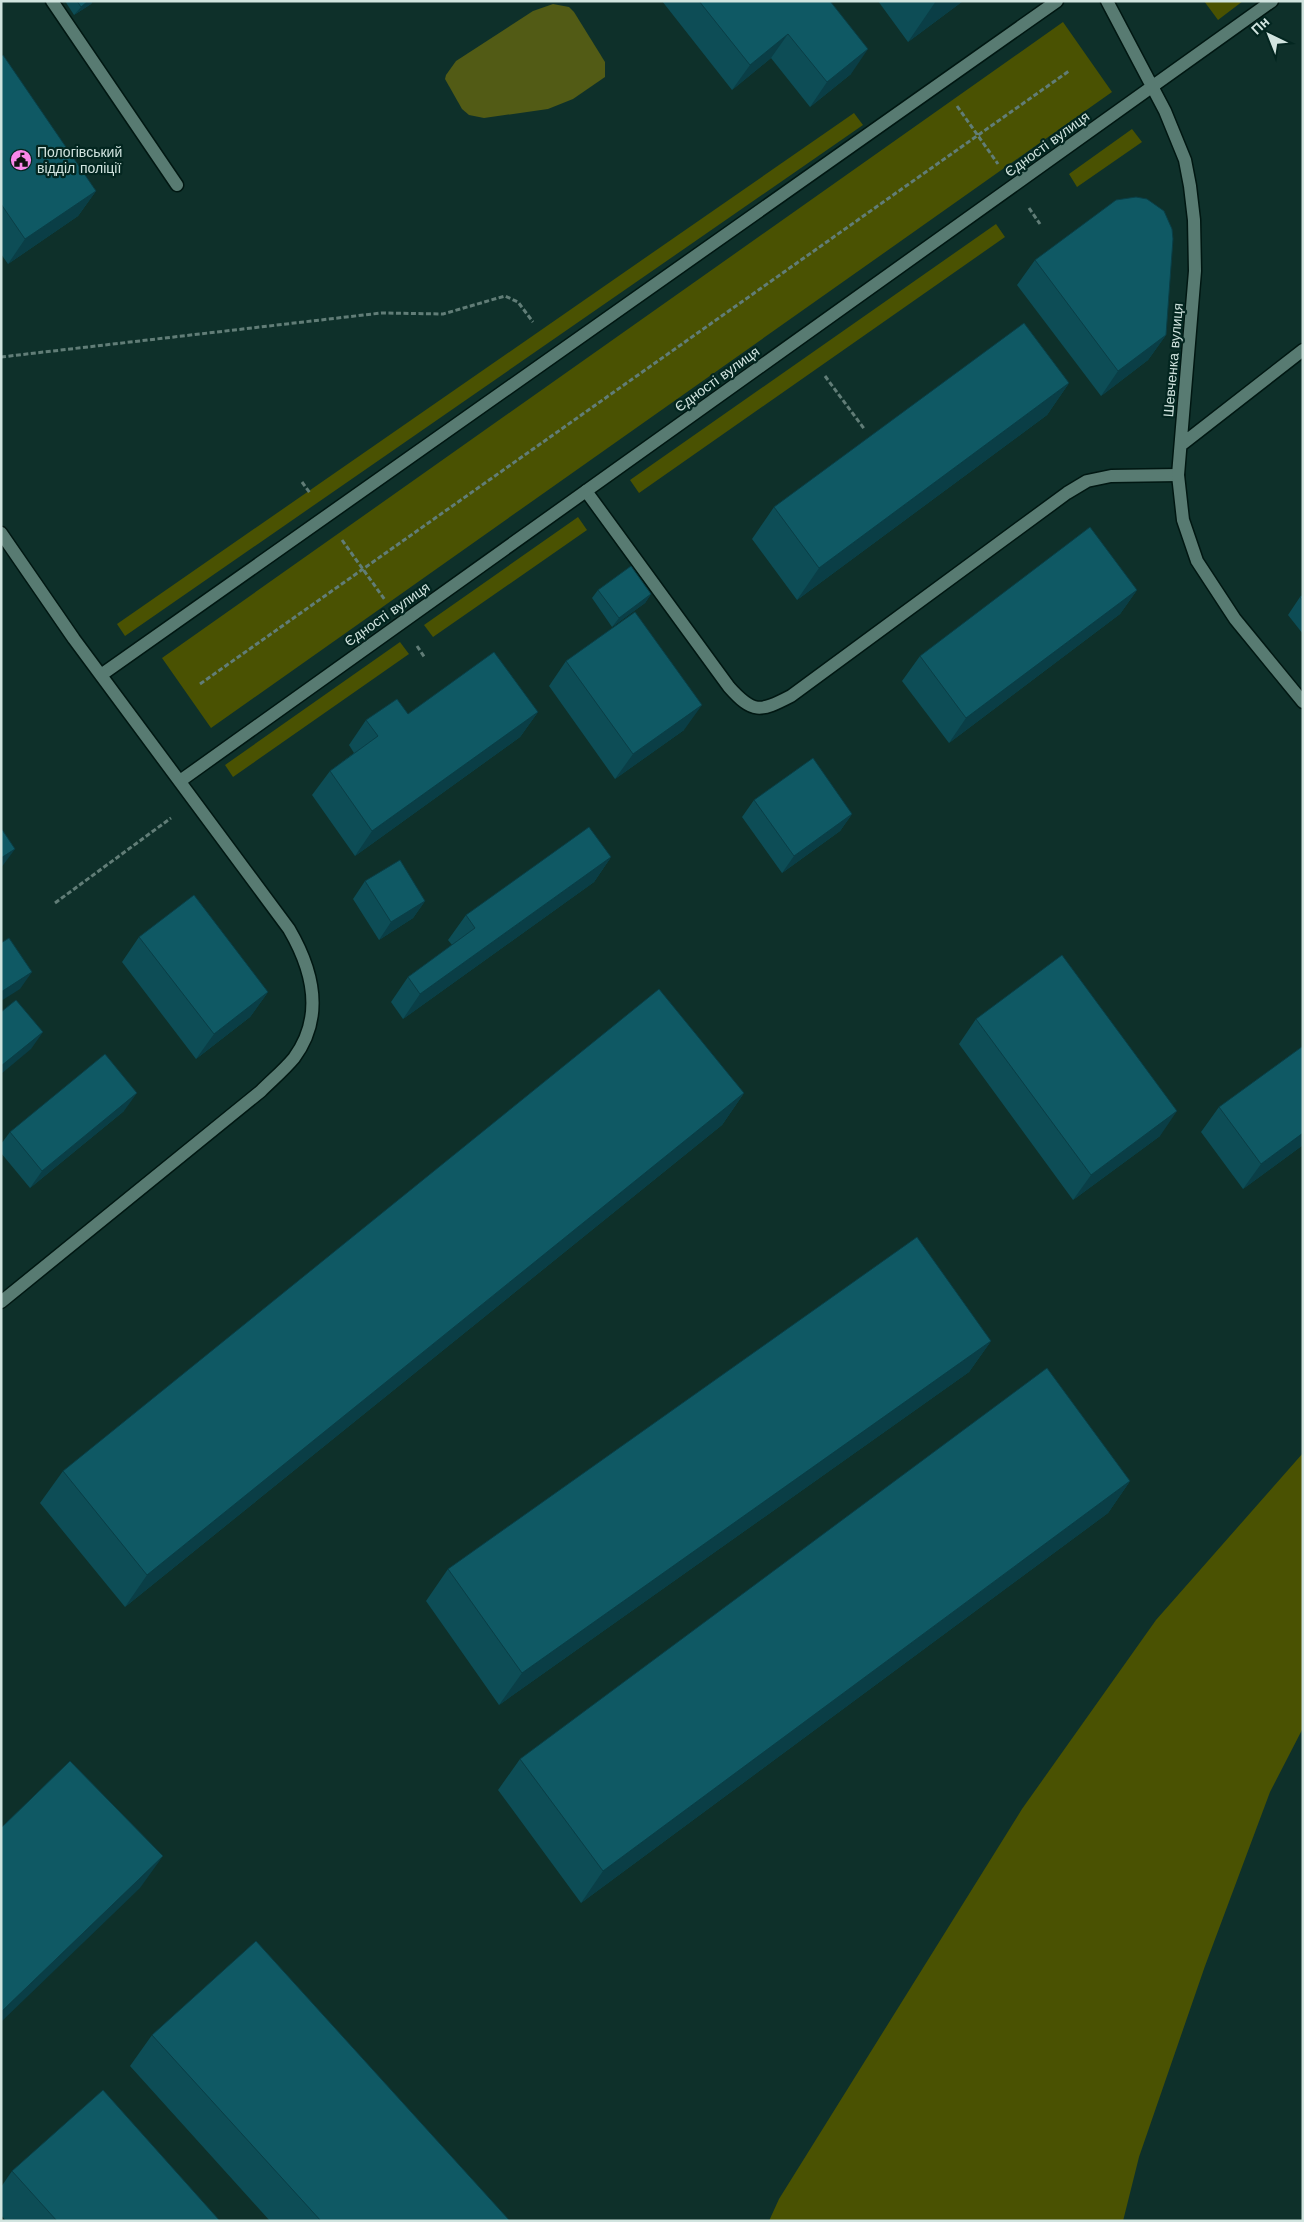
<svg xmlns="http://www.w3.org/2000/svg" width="1304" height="2222" viewBox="0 0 1304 2222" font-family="'Work Sans',sans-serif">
  <rect width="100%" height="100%" fill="#0e302a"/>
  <path fill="#4a5202" d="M1204 1H1243L1218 20Z
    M1063 22 1112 92 211 728 162 658Z
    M854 113 863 125 125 636 117 624Z
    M1132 129 1142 142 1077 187 1069 174Z
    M996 224 1005 237 639 493 630 480Z
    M578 517 587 530 433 637 424 625Z
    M400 642 409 654 233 777 225 765Z
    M1303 1453V1728L1270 1792 1205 1966 1139 2157 1123 2221H769L779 2199 1022 1809 1156 1620Z"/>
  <path fill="#525b15" d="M553 4 569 7 574 12 605 62V77L573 99 548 109 484 118 469 115 462 109 445 79 446 75 456 61 533 11Z"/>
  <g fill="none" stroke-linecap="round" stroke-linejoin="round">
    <g stroke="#001712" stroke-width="15">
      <path id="lane" d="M52 1 177 185
        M586 491 729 687C753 714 760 712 791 696L1067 493 1087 481 1111 476 1178 475"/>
    </g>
    <g stroke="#001712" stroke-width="15">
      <path id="street" d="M1107 1 1165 111 1185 160 1190 186 1194 220 1195 271 1178 475 1183 520 1197 561 1235 619 1303 702
        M1181 445 1303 350
        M1 533 74 639 289 929C313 970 325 1016 294 1058 284 1070 272 1080 261 1091L1 1302
        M101 675 1057 1
        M180 781 1272 1"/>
    </g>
    <path stroke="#617d77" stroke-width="3" stroke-dasharray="5 2.5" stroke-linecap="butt" d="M957 106 998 164
      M1029 208 1040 224
      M1 357 381 313 443 314 505 296 518 302 533 322
      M825 376 865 430
      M302 482 310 493
      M342 540 385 600
      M417 646 425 658
      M200 684 1069 71
      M55 903 171 818"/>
    <use href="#lane" stroke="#587b72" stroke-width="12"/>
    <use href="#street" stroke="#587b72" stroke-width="12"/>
  </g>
  <path fill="#0d4d56" d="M65 1H93L91 4 74 15Z
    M662 1H830L851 74 810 107 771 58 732 90Z
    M878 1H963L908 42Z
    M1 57 96 191 78 216 8 264 1 254Z
    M1035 260 1166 335 1148 360 1101 396 1017 285Z
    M1069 383 1047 415 797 600 752 539 774 507Z
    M598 590 651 594 645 603 612 627 592 598Z
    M1137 590 1120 614 949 743 902 681 920 656Z
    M1303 595V634L1288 615 1300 597Z
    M566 661 684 730 615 779 549 686Z
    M538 712 520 737 355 856 312 795 330 771 354 753 349 745 366 720 408 714Z
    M754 800 852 814 840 831 782 873 742 817Z
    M611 857 594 882 403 1019 391 1002 408 977 452 945 448 940 466 915Z
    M365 881 425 901 413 918 379 940 353 899Z
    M139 937 268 992 250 1017 196 1059 122 962Z
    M976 1019 1160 1136 1073 1200 959 1044Z
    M744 1093 722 1125 125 1607 40 1503 63 1471Z
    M1219 1107 1303 1145 1243 1189 1201 1132Z
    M124 1111 30 1188 1 1153V1144L10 1132Z
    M991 1341 969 1372 499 1705 426 1601 448 1569Z
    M1130 1481 1108 1513 581 1903 498 1790 520 1759Z
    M152 2035 510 2221H270L130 2066Z
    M12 2171 220 2221H6L1 2215V2187Z"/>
  <path fill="#0a3e46" d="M88 1H93L91 4 74 15 81 7Z
    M936 1H963L908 42Z
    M788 34 771 58 732 90 750 65Z
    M868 49 851 74 810 107 827 82Z
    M96 191 78 216 8 264 25 239Z
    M1166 335 1148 360 1101 396 1118 371Z
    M1069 383 1047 415 797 600 819 568Z
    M1137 590 1120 614 949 743 966 718Z
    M651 594 645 603 612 627 619 618Z
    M702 705 684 730 615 779 633 754Z
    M538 712 520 737 355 856 372 831Z
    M852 814 840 831 782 873 794 856Z
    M15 849 1 868V858Z
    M611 857 594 882 403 1019 420 994Z
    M425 901 413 918 379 940 391 922Z
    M32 972 20 989 1 1001V992Z
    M268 992 250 1017 196 1059 214 1034Z
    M43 1032 31 1049 1 1074V1066Z
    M137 1093 124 1111 30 1188 42 1171Z
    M744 1093 722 1125 125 1607 147 1575Z
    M1177 1111 1160 1136 1073 1200 1091 1175Z
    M1303 1133V1145L1243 1189 1261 1164Z
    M991 1341 969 1372 499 1705 522 1673Z
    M1130 1481 1108 1513 581 1903 603 1871Z
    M163 1856 140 1888 1 2022V2012Z"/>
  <path fill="#0f5964" stroke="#0a3e46" d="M77 1H88L81 7Z
    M699 1H830L868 49 827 82 788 34 750 65Z
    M3 55 96 191 25 239 1 204V57Z
    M1136 197 1147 199 1164 211 1172 229 1173 239 1166 335 1118 371 1035 260 1116 200Z
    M1024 323 1069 383 819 568 774 507Z
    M1090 527 1137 590 966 718 920 656Z
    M631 566 651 594 619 618 598 590Z
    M1303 595V601L1300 597Z
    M635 612 702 705 633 754 566 661Z
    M494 652 538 712 372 831 330 771 378 736 366 720 397 699 408 714Z
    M813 758 852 814 794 856 754 800Z
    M589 827 611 857 420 994 408 977 475 928 466 915Z
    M1 828 15 849 1 858Z
    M400 860 425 901 391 922 365 881Z
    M194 895 268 992 214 1034 139 937Z
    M9 938 32 972 1 992V943Z
    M1062 955 1177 1111 1091 1175 976 1019Z
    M659 989 744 1093 147 1575 63 1471Z
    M16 1000 43 1032 1 1066V1012Z
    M1303 1046V1133L1261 1164 1219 1107Z
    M105 1054 137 1093 42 1171 10 1132Z
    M917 1237 991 1341 522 1673 448 1569Z
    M1047 1368 1130 1481 603 1871 520 1759Z
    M70 1761 163 1856 1 2012V1828Z
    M256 1941 510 2221H321L152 2035Z
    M103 2090 220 2221H57L12 2171Z"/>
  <defs>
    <g id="civic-disc" transform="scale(1.125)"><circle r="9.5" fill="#f987e9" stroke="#032620"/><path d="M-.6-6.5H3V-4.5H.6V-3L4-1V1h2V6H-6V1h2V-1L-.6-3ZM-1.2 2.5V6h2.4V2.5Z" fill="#111"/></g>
  </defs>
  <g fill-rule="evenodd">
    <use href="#civic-disc" x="21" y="160"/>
  </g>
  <g text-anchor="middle" stroke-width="4.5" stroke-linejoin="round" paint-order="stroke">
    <g font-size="14" fill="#d1e4df" stroke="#032620">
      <text transform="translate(1047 144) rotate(-36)" y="5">Єдності вулиця</text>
      <text transform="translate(1173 360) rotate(-85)" y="5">Шевченка вулиця</text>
      <text transform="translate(717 379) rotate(-36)" y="5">Єдності вулиця</text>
      <text transform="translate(387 614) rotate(-35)" y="5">Єдності вулиця</text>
    </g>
    <g font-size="14" fill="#d1e4df" stroke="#032620" text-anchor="start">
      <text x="37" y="157">Пологівський<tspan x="37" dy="16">відділ поліції</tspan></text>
    </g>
  </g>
  <rect width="1304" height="2222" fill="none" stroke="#d1e4df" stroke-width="5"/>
  <g transform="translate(1269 35) rotate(317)" stroke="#032620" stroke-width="4" paint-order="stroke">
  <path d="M0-4L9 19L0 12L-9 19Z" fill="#d1e4df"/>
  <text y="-8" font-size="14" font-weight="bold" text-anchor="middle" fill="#d1e4df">Пн</text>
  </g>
</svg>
